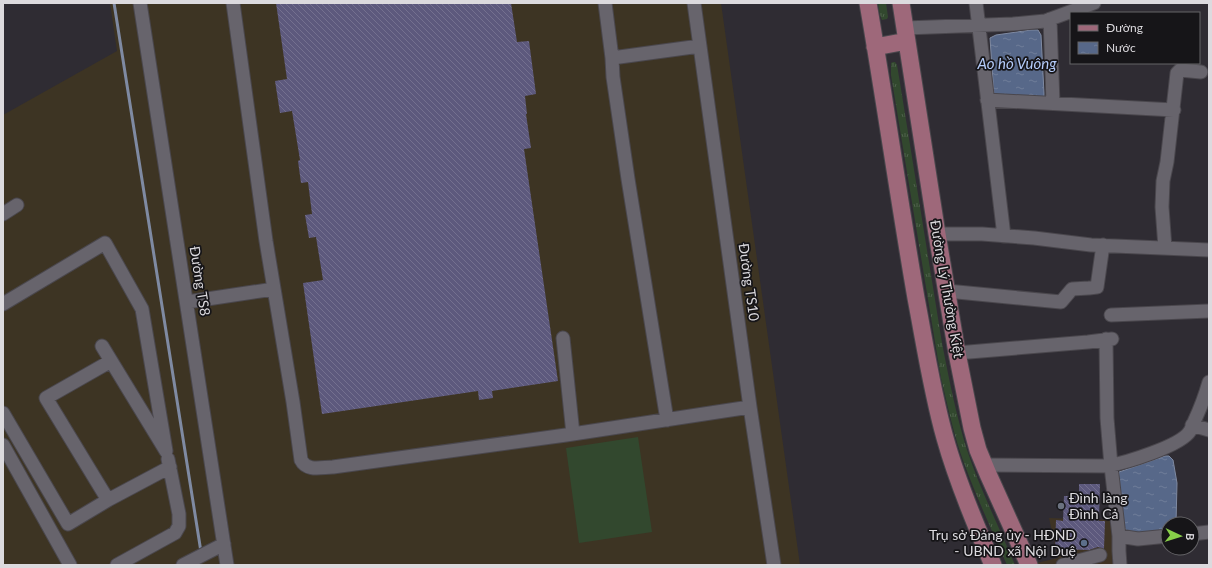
<svg xmlns="http://www.w3.org/2000/svg" width="1212" height="568" viewBox="0 0 1212 568" font-family="Lato,sans-serif">
  <defs>
    <pattern id="grass-tufts" width="24" height="20" patternUnits="userSpaceOnUse"><rect width="24" height="20" fill="#32482e"/><path d="M3 7l-1-3M5 7V3M7 7l1-3M15 17l-1-3M17 17v-4M19 17l1-3" fill="none" stroke="#4f624c"/></pattern>
    <pattern id="water-ripples" width="26" height="14" patternUnits="userSpaceOnUse"><rect width="26" height="14" fill="#576889"/><path d="M2 4q2-2 4 0t4 0M15 11q2-2 4 0t4 0" fill="none" stroke="#6f7d99"/></pattern>
    <pattern id="building-back-hatch" width="6" height="6" patternUnits="userSpaceOnUse"><rect width="6" height="6" fill="#5d597d"/><path d="M-1 5l2 2M0 0l6 6M5-1l2 2" fill="none" stroke="#74708f"/></pattern>
  </defs>
  <rect width="100%" height="100%" fill="#2f2c33"/>
  <path fill="#3e3324" d="M1049 518 1110 520 1117 565H1033L1032 564 1058 558Z"/>
  <path fill="#3d3423" d="M110 3H721L800 565H3V115L117 51Z"/>
  <path fill="url(#grass-tufts)" d="M878 3H886L888 17 887 19 882 20 880 15Z
    M893 62H895L897 65 900 83 942 343C949 379 956 415 967 450 980 489 999 527 1015 565H1007C992 531 977 498 964 463 954 436 948 407 941 378L891 75V63Z"/>
  <path fill="#32482e" d="M638 437 652 532 579 543 566 448Z"/>
  <path fill="url(#water-ripples)" stroke="#7f8aa2" d="M1031 30H1038L1041 35 1044 93V98L994 96 990 38 996 35Z
    M1165 456H1169L1173 460 1177 483 1176 524H1168V533L1141 535 1127 531 1124 527 1118 482 1119 472Z"/>
  <g fill="none" stroke-linecap="round" stroke-linejoin="round">
    <path stroke="#7f8aa2" stroke-width="3" d="M114 3 201 552"/>
  </g>
  <path fill="url(#building-back-hatch)" d="M276 3H511L517 42 529 41 536 94 525 96 527 114H526L531 148 524 149 558 381 492 391 493 398 479 400 478 391 322 414 303 283 323 280 316 237 309 238 305 215 312 214 308 182 301 183 298 161 300 160 292 111 280 113 275 81 287 79Z
    M1079 484H1100L1099 521H1105L1104 549 1098 547 1089 550 1055 549 1056 520 1063 521 1064 496H1079Z"/>
  <g fill="none" stroke-linecap="round" stroke-linejoin="round">
    <g stroke="#4a474d" stroke-width="15">
      <path id="minor" d="M140 3 227 565
        M233 3 266 241 293 402 301 460C307 472 322 467 333 467L566 435 750 407
        M605 3 612 58
        M694 3 750 407 774 565
        M976 3 1004 236
        M1050 19 1053 103
        M905 28 1013 24 1045 21 1094 3
        M987 100 1174 110
        M3 214 17 205
        M937 234H982L1034 238 1091 245 1209 250
        M1165 248 1162 207 1163 181 1167 162 1177 73 1180 70 1201 72
        M947 291 1061 302 1072 289 1089 288 1097 287 1103 245
        M187 302 274 289
        M3 304 105 243 142 309 166 451 102 346
        M1111 315 1209 311
        M563 338 573 434
        M1106 339 1107 418 1111 466 1119 536 1138 539 1168 536
        M957 353 1088 342 1112 339
        M111 361 46 398 108 500 170 467
        M3 413 68 524 108 500
        M667 420 628 179 613 77 612 58 700 46
        M1192 425 1209 430
        M3 445 70 565
        M984 465 1107 466C1125 463 1181 446 1190 431 1192 428 1192 425 1194 422 1200 409 1205 396 1209 382
        M1192 534 1209 532
        M1119 536V551L1120 565
        M117 565 175 533 179 526V514L168 459
        M183 565 224 544
        M1063 565 1100 555"/>
    </g>
    <g stroke="#4a474d" stroke-width="19">
      <path id="major" d="M868 3C885 101 899 200 916 298 925 345 932 392 945 438 957 481 975 524 993 565
        M901 3 937 234 957 353 972 428 978 450 988 474 1029 565
        M875 47 907 41"/>
    </g>
    <use href="#minor" stroke="#67646c" stroke-width="13"/>
    <use href="#major" stroke="#9e687a" stroke-width="17"/>
  </g>
  <circle fill="#6b7280" stroke="#161518" stroke-width="1.5" cx="1061" cy="506" r="4"/>
  <circle fill="#5c6f8a" stroke="#161518" stroke-width="1.5" cx="1084" cy="543" r="4"/>
  <g text-anchor="middle" stroke-width="3.5" stroke-linejoin="round" paint-order="stroke">
    <g font-size="14" fill="#dcdade" stroke="#161518">
      <text transform="translate(200 281) rotate(81)" y="5">Đường TS8</text>
      <text transform="translate(749 282) rotate(82)" y="5">Đường TS10</text>
      <text transform="translate(947 289) rotate(80)" y="5">Đường Lý Thường Kiệt</text>
    </g>
    <g font-size="14" fill="#dcdade" stroke="#161518" text-anchor="start">
      <text x="1069" y="503">Đình làng<tspan x="1069" dy="16">Đình Cả</tspan></text>
      <text x="1076" y="540" text-anchor="end">Trụ sở Đảng ủy - HĐND<tspan x="1076" dy="16">- UBND xã Nội Duệ</tspan></text>
    </g>
    <g font-size="15" font-style="italic" fill="#b4cbf9" stroke="#161518">
      <text x="1017" y="69">Ao hồ Vuông</text>
    </g>
  </g>
  <rect width="1212" height="568" fill="none" stroke="#dcdade" stroke-width="8"/>
  <rect x="1070" y="12" width="130" height="52" fill="#161518" stroke="#656467"/>
  <rect x="1078" y="25" width="20" height="6" fill="#9e687a" stroke="#656467"/>
  <text x="1106" y="32" font-size="12" fill="#dcdade">Đường</text>
  <rect x="1078" y="42" width="20" height="12" fill="url(#water-ripples)" stroke="#656467"/>
  <text x="1106" y="52" font-size="12" fill="#dcdade">Nước</text>
  <g transform="translate(1180 536) rotate(94)"><circle r="19" fill="#161518" stroke="#656467"/>
  <path d="M0-3L7 15L0 10L-7 15Z" fill="#88cf49"/>
  <text y="-6" font-size="11" font-weight="bold" text-anchor="middle" fill="#dcdade">B</text>
  </g>
</svg>
